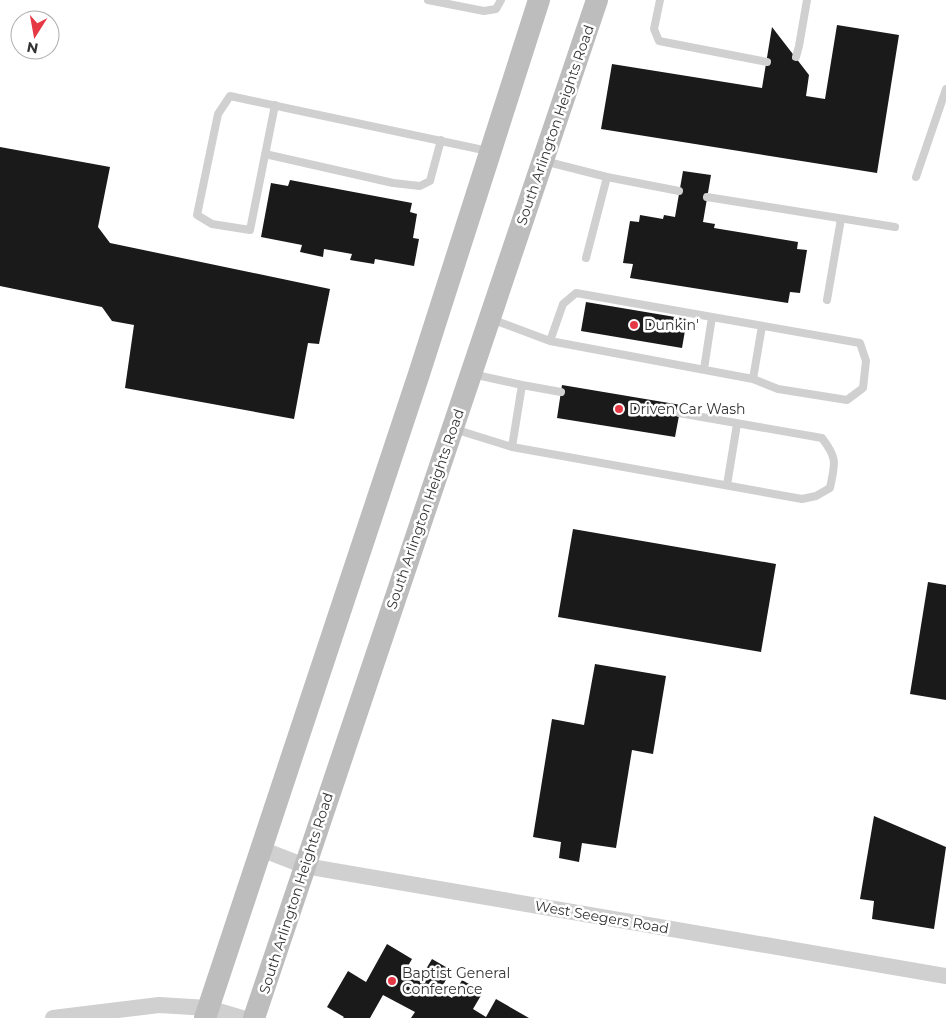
<svg xmlns="http://www.w3.org/2000/svg" width="946" height="1018" viewBox="0 0 946 1018" font-family="Montserrat,sans-serif">
  <rect width="100%" height="100%" fill="#fff"/>
  <path fill="#1a1a1a" d="M837 25 899 35 877 173 601 129 612 64 762 88 772 27 809 75 806 96 825 99Z
    M0 147 110 167 98 227 110 243 330 289 319 344 308 343 294 419 125 388 134 325 112 321 102 307 0 286Z
    M683 171 711 175 703 222 715 224 714 228 798 242 797 249 807 250 800 293 790 292 788 303 630 278 633 264 623 263 630 221 639 222 640 215 663 219 664 215 675 217Z
    M290 180 412 203 410 212 417 214 413 238 419 239 414 266 375 259 374 264 350 260 352 254 324 249 323 257 300 252 302 245 261 237 271 183 288 186Z
    M586 302 687 319 682 348 581 331Z
    M562 385 681 405 675 437 557 418Z
    M573 529 776 564 761 652 558 617Z
    M928 582 946 585V700L910 694Z
    M595 664 666 676 653 754 632 750 616 848 582 843 579 862 559 858 561 842 533 837 552 719 584 725Z
    M874 816 946 847 934 929 872 919 874 901 860 899Z
    M387 944 412 959 404 973 419 981 432 959 451 970 440 991 452 998 462 980 483 992 473 1009 486 1017 496 999 529 1018H411L415 1012 383 995 370 1018H343L344 1017 327 1007 348 971 366 982Z"/>
  <g fill="none" stroke-linecap="round" stroke-linejoin="round">
    <path stroke="#d0d0d0" stroke-width="8" d="M428 0 484 11 496 9 501 0
      M660 0 654 29 659 41 767 62
      M796 57 799 46 807 0
      M275 105 250 230 212 224 197 215 218 114 230 96 488 151
      M265 154 393 183 420 186 430 181 441 140
      M544 161 607 177 586 258
      M607 177 679 191
      M916 177 946 89
      M707 197 895 227
      M827 300 841 219
      M491 319 550 341 753 379 778 389 847 400 863 388 866 361 860 343 576 293 563 304 550 341
      M704 369 712 317
      M753 379 762 326
      M522 385 561 392
      M454 429 512 447 522 385 472 374
      M512 447 802 499 816 496 830 488C835 463 838 459 822 438L679 413
      M727 485 737 424"/>
    <path stroke="#d0d0d0" stroke-width="16" d="M261 849 305 866 946 976
      M53 1018 159 1005 208 1008 242 1018"/>
    <path stroke="#bdbdbd" stroke-width="22" d="M205 1018 419 374 539 0
      M254 1018 597 0"/>
  </g>
  <g fill="#e63946" stroke="#fff" stroke-width="2">
    <circle cx="634" cy="325" r="5"/>
    <circle cx="619" cy="409" r="5"/>
    <circle cx="392" cy="981" r="5"/>
  </g>
  <g text-anchor="middle" stroke-width="5" stroke-linejoin="round" paint-order="stroke">
    <g font-size="14" fill="#333" stroke="#fff">
      <text transform="translate(555 125) rotate(-71)" y="5">South Arlington Heights Road</text>
      <text transform="translate(425 509) rotate(-71)" y="5">South Arlington Heights Road</text>
      <text transform="translate(296 893) rotate(-72)" y="5">South Arlington Heights Road</text>
      <text transform="translate(602 917) rotate(10)" y="5">West Seegers Road</text>
    </g>
    <g font-size="14" fill="#333" stroke="#fff" text-anchor="start">
      <text x="644" y="330">Dunkin'</text>
      <text x="629" y="414">Driven Car Wash</text>
      <text x="402" y="978">Baptist General<tspan x="402" dy="16">Conference</tspan></text>
    </g>
  </g>
  <g transform="translate(35 35) rotate(191)"><circle r="24" fill="#ffffff" stroke="#adadad"/>
  <path d="M0-4L9 19L0 12L-9 19Z" fill="#e63946"/>
  <text y="-8" font-size="14" font-weight="bold" text-anchor="middle" fill="#333333">N</text>
  </g>
</svg>
